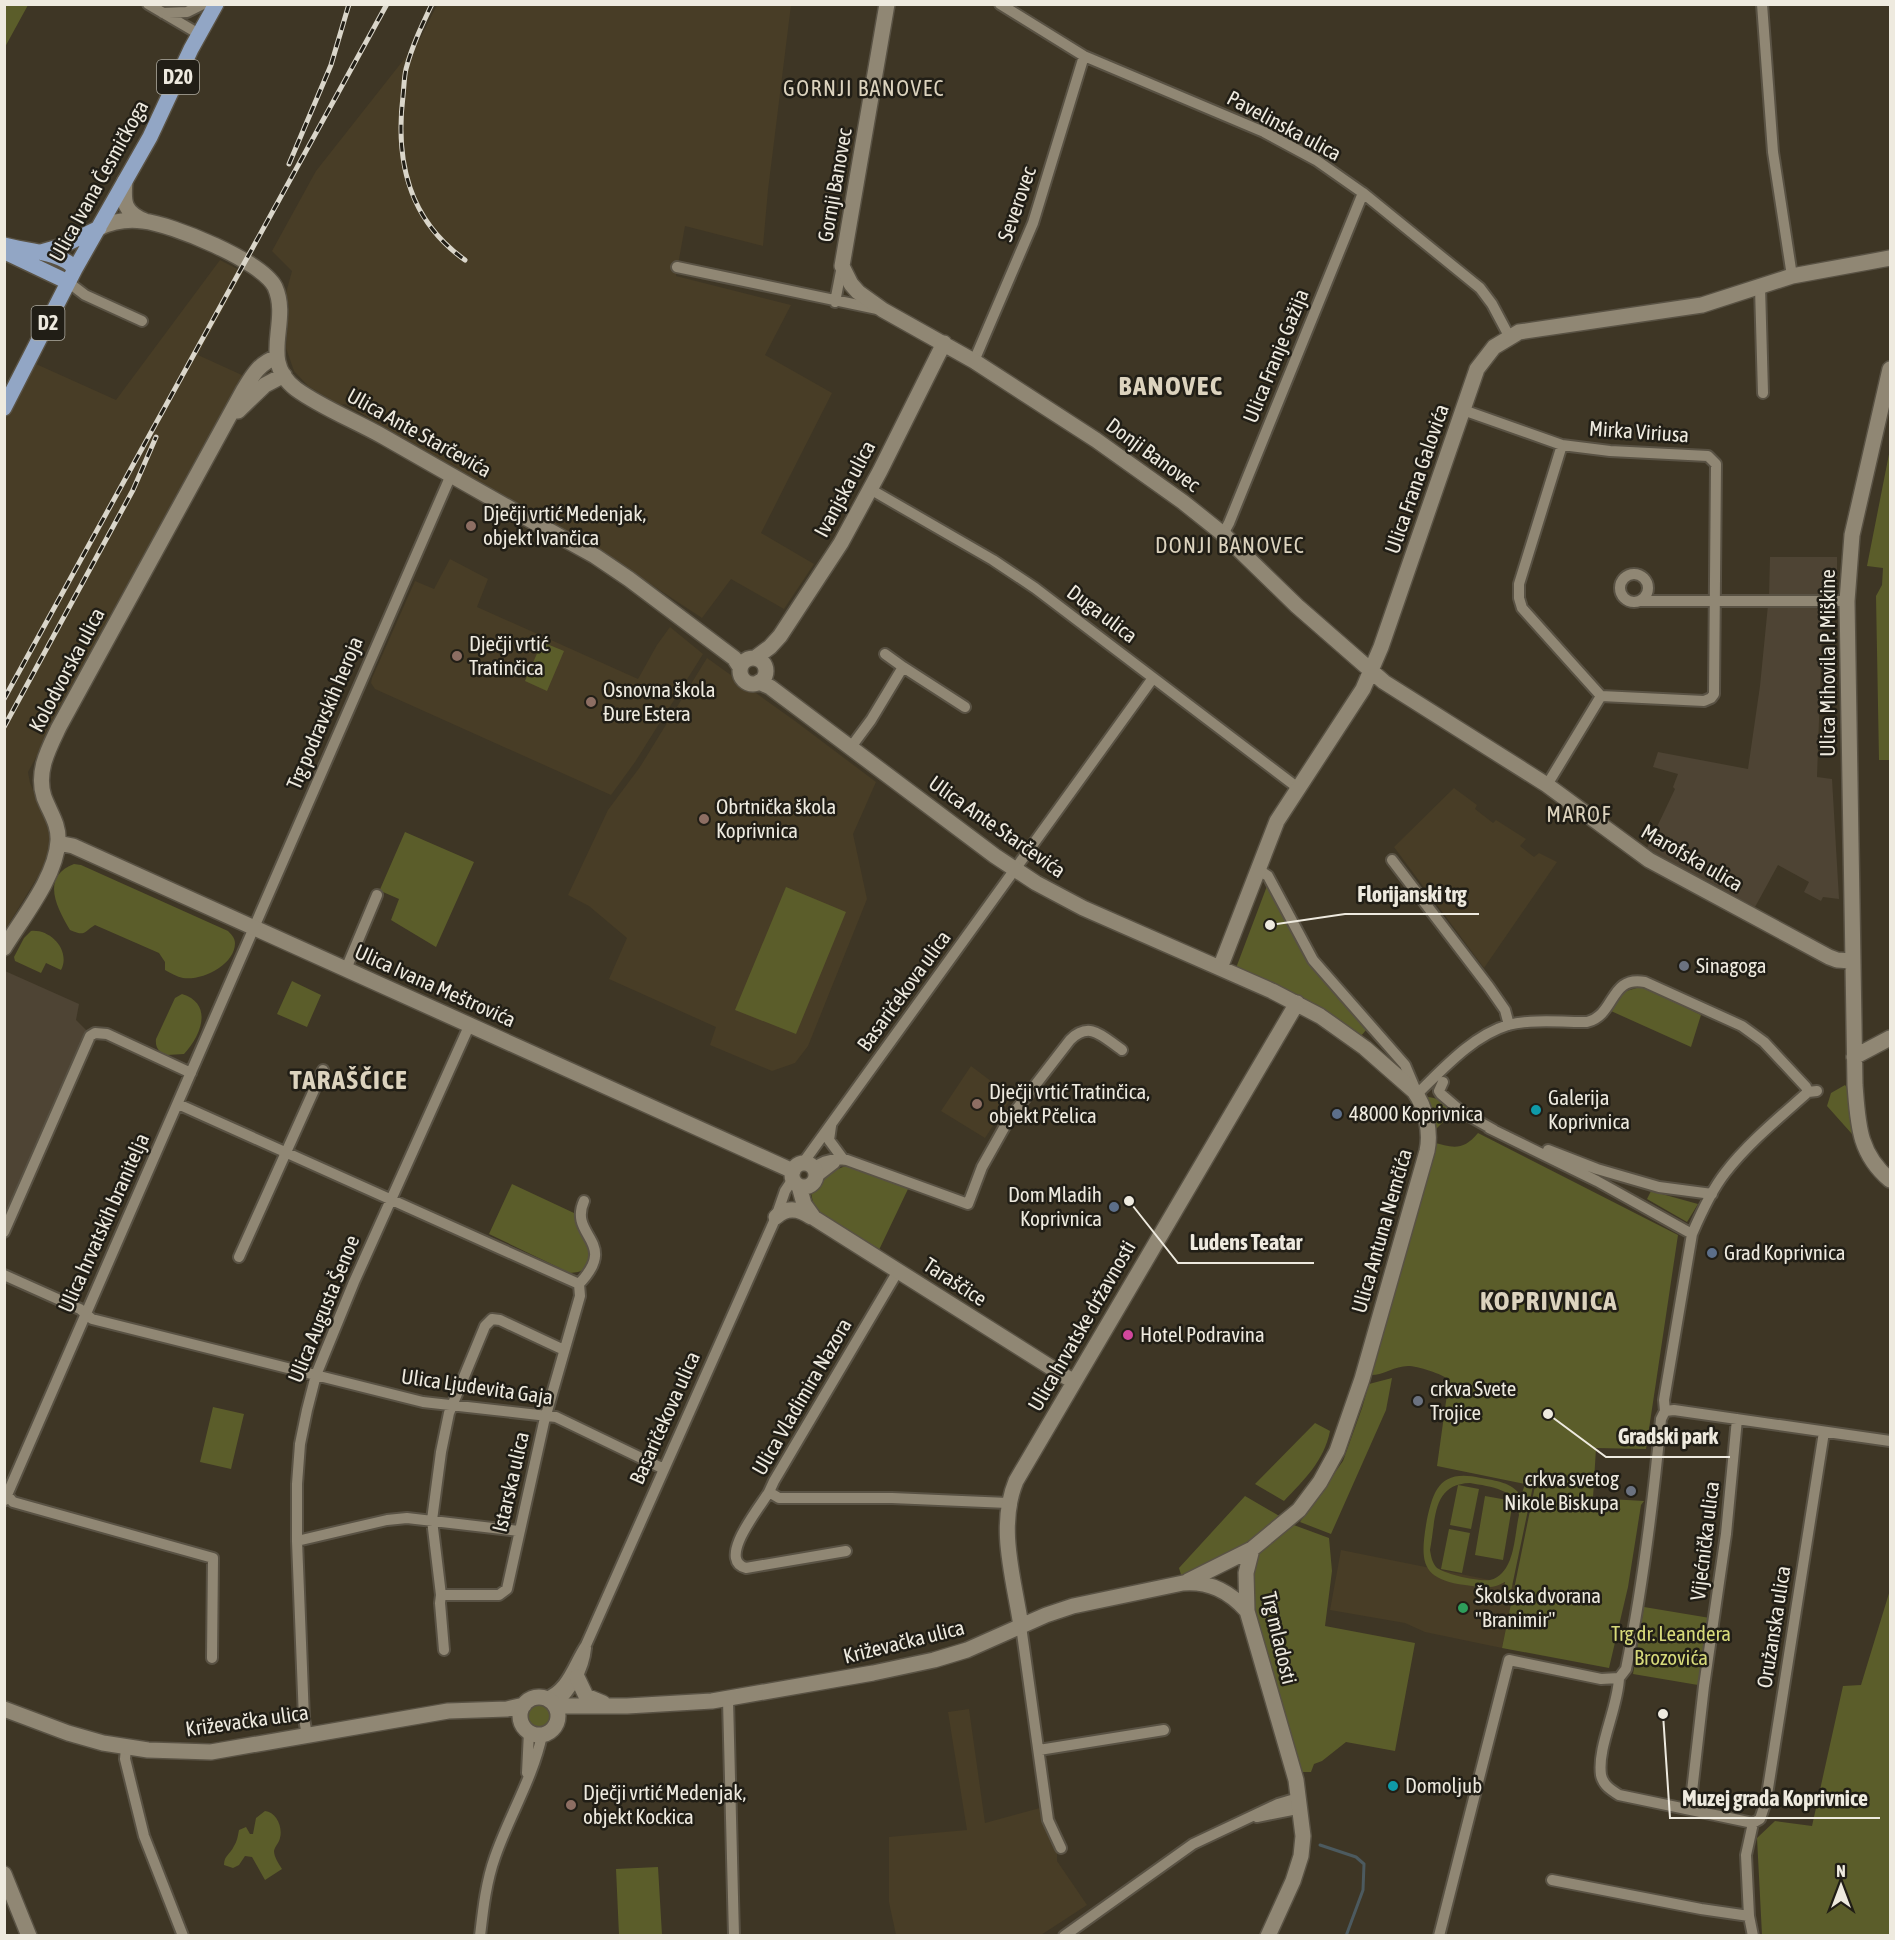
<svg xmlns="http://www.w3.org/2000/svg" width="1895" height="1940" viewBox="0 0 1895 1940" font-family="'Asap Condensed',sans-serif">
  <rect width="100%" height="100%" fill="#3e3625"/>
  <path fill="#4e4434" d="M1770 557H1837V598L1769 597Z
    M1768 605 1823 606 1817 777 1832 779 1839 899 1823 897 1821 901 1804 892 1809 882 1778 865 1755 907 1646 850 1675 789 1673 787 1678 774 1653 767 1658 752 1748 769 1760 686Z
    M5 971 79 1004 76 1020 95 1039 5 1218Z"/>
  <path fill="#483d26" d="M437 5H791L768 190 763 246 685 226 676 276 791 305 765 355 832 393 761 533 814 564 784 609 731 579 702 618 626 568 384 427 345 404 341 405 334 402 308 386 294 371 286 348 289 307 286 293 292 271 272 251 316 171 420 39Z
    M220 260 243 272 198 355 244 376 28 772 30 783 47 822 51 835 50 851 40 873 5 930 4 419 36 364 116 400Z
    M450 559 488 579 477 607 638 679 657 645 670 627 703 654 635 762 611 795 375 689 371 683 372 678 415 581 434 589Z
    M707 658 795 721 876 782 853 834 867 899 808 1046 795 1063 772 1071 710 1045 716 1027 609 979 627 938 589 906 568 895 608 810 640 767Z
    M1454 788 1477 805 1475 809 1493 823 1496 820 1526 839 1520 846 1534 857 1539 853 1557 862 1484 968 1394 847Z
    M971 1066 1012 1097 985 1138 941 1111Z
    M1341 1550 1515 1585 1502 1648 1425 1632 1405 1623 1330 1610Z
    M969 1709 985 1823 1040 1808 1057 1852V1861L1087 1905 1041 1935H896L889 1902V1837L967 1830 948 1712Z"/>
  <path fill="#5b5d2a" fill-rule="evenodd" d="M5 4 28 5 5 47 4 5Z
    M1890 449V760H1879L1876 596 1882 585 1883 568 1867 566Z
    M542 642 564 651 547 691 525 681Z
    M405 832 474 862 436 947 391 920 399 899 383 892 378 894Z
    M74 864 81 865 228 931C231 934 235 938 235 943 235 965 202 981 183 978 177 977 171 973 165 970V962L159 953 95 925C83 932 86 937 70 930 57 908 40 877 74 864Z
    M1267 886 1310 965 1366 1030 1361 1036 1321 1010 1236 968Z
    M786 887 846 912 796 1034 735 1010Z
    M31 931C51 929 71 951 61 970L46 963 41 973 15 961 14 957 24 938Z
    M292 981 321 995 307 1027 277 1014Z
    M1640 987 1652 991 1701 1015 1691 1047 1611 1011 1623 992Z
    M182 994C214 1004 201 1036 184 1054L167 1055C159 1052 155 1048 156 1039L175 998Z
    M1845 1085 1848 1089 1854 1131 1852 1134 1827 1106 1831 1093Z
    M1428 1097C1437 1098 1445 1101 1448 1110L1445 1120 1436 1129 1433 1130 1425 1100Z
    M1478 1133 1678 1235 1646 1449 1596 1448 1593 1498 1644 1501 1641 1505 1628 1587 1609 1668 1502 1648 1535 1486H1533L1510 1596 1503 1595 1505 1582C1491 1590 1480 1587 1465 1585 1422 1579 1420 1563 1426 1525 1433 1489 1440 1469 1481 1478 1496 1481 1512 1482 1521 1496L1525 1484 1437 1466 1449 1380C1443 1374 1417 1366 1408 1366 1394 1366 1383 1376 1369 1375L1432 1142C1453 1148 1463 1151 1478 1133ZM1470 1483C1491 1487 1517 1488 1519 1515 1515 1532 1515 1560 1502 1573 1499 1576 1495 1579 1490 1580 1480 1582 1443 1574 1436 1567 1432 1562 1431 1556 1430 1550 1436 1519 1432 1484 1470 1483Z
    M843 1167H857L908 1189 878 1252 820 1215 813 1203 811 1192 817 1189 821 1176Z
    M512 1184 574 1213C574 1231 615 1270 570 1273L489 1234Z
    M1651 1191 1698 1204 1687 1222 1647 1199Z
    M1392 1378 1386 1410 1331 1534 1300 1522 1343 1461 1362 1408 1369 1384Z
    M213 1407 244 1414 231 1469 200 1462Z
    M1315 1423 1330 1431C1324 1461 1304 1480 1284 1501L1255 1484Z
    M1458 1485 1479 1489 1471 1529 1450 1525Z
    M1245 1496 1281 1517 1239 1550 1182 1578 1179 1568Z
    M1485 1496 1513 1501 1503 1560 1475 1555Z
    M1291 1524 1329 1538 1332 1571 1325 1626 1415 1643 1395 1751 1346 1742 1322 1761 1314 1764 1311 1772H1300L1256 1618C1253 1601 1247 1567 1258 1552 1266 1541 1280 1533 1291 1524Z
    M1449 1529 1470 1533 1462 1573 1441 1569Z
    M1890 1590V1935H1762L1757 1838 1775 1821 1812 1826 1843 1686 1861 1685Z
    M1644 1607 1710 1618 1698 1685 1633 1674Z
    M526 1716a13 13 0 1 1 26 0a13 13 0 1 1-26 0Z
    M265 1811C276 1812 283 1827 280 1838 279 1843 275 1846 274 1851 274 1857 279 1864 282 1869L265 1880 252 1857 245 1856 239 1865 233 1868 224 1865C224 1855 230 1855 234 1846 237 1842 238 1835 239 1830L246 1827 250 1834H253L256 1818Z
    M658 1867 662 1935H619L616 1869Z"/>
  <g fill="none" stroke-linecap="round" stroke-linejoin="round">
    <path stroke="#4c5a5f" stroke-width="3" d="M1320 1845 1356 1857 1364 1864 1363 1890 1346 1936"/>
    <g stroke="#595244" stroke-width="14">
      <path id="street" d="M148 4 199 34
        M1000 4 1084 56 1264 132 1316 160 1363 193 1480 288 1492 304 1509 336
        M1762 4 1773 152 1792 276
        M163 13 187 12 203 4
        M677 267 882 310
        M68 282 85 295 142 321
        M1760 287 1763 393
        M835 302 842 266
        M974 361 1033 223 1084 56
        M1463 410 1562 445 1610 451 1708 456 1716 464 1714 694 1711 698 1704 701 1601 696
        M1562 445 1519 584V598L1522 608 1601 696
        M870 489 993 560 1035 588 1298 788
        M1223 534 1229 523 1363 193
        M1620 588a14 14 0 1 1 28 0a14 14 0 1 1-28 0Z
        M1641 601H1847
        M885 654 903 667
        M851 747 871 720 903 667 965 707
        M1547 785 1601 696
        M1392 860 1489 987 1505 1010 1509 1025
        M1259 870 1268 876 1313 960 1405 1065 1416 1091
        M346 969 377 895
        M1443 1082 1439 1091 1441 1094 1462 1112 1494 1130
        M1417 1094C1443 1069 1472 1036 1508 1025 1531 1019 1563 1022 1587 1022 1616 1015 1609 975 1645 982L1742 1026 1764 1042 1806 1087 1808 1092
        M178 1104 579 1284C620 1241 568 1237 584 1201
        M831 1126 829 1140 843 1159
        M1489 1128 1597 1181 1692 1234C1701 1213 1711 1191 1725 1173 1748 1143 1780 1117 1808 1092L1817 1091
        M1548 1150 1597 1169 1659 1187 1712 1194
        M803 1163 1153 678
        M814 1168C824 1159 835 1158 847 1160L968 1204 982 1167 1009 1119 1070 1040C1090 1020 1103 1037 1122 1050
        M817 1177 835 1163
        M4 1232 90 1036 95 1033 107 1034 191 1073
        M1692 1234 1664 1400 1665 1411 1661 1419C1653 1503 1643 1586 1626 1669L1619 1678C1618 1708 1597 1747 1601 1775 1603 1785 1611 1790 1619 1795L1753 1823
        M239 1257 323 1070
        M898 1271 774 1481 769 1492 779 1498H892L1008 1503
        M4 1275 80 1309 92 1319 423 1402 556 1417 664 1469
        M1665 1411 1674 1410 1890 1441
        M4 1492 7 1495 451 475
        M769 1492C760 1507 716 1560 746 1568L846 1551
        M5 1500 7 1495 13 1502 213 1558 212 1658
        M297 1541 387 1520 407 1518 519 1531
        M441 1595H499L507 1589 544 1422 580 1296 579 1284
        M1021 1626 1048 1820 1061 1848
        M444 1650 440 1603 441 1595 432 1520 441 1452 449 1413 485 1326 492 1319 500 1320 564 1350
        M544 1698C568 1690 573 1664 586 1645L776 1217 785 1191 793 1179
        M728 1700 734 1936
        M555 1706C571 1691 584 1670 586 1648
        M307 1735 304 1719 297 1541V1484L300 1444 307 1410 316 1375 354 1282 470 1024
        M126 1748 125 1759 144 1836 183 1936
        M1039 1750 1164 1730
        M527 1773 529 1732
        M1690 1809 1704 1686 1726 1534 1737 1419
        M1257 1817 1292 1810 1299 1806
        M1753 1823 1760 1819 1766 1801 1824 1432
        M1552 1880 1701 1909 1749 1916
        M480 1936C483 1910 486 1882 495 1857 509 1816 533 1778 542 1735
        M1064 1936 1193 1844 1278 1804 1298 1798
        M1439 1936 1509 1660 1601 1679 1619 1678
        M1753 1936 1749 1916 1746 1855 1753 1823"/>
    </g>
    <g stroke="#595244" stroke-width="18">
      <path id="secondary" d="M887 4 842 266 851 284 858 292 883 310 974 361 1096 440 1183 502 1223 534 1297 606 1384 682 1547 785 1649 860 1829 957 1837 960 1852 961
        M125 181C123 203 124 212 145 221
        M99 228C113 221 127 219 143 221 172 224 262 261 275 287 291 323 258 360 296 389 322 408 356 421 384 437 454 477 524 517 595 556L629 579 734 658 740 667
        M1890 369 1852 535 1847 601 1855 1085C1858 1123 1858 1153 1890 1180
        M238 411 265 385 284 375
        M740 671a13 13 0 1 1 26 0a13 13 0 1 1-26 0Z
        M755 658 770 647 780 636 841 543 880 471 944 343
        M759 682 770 687 995 856 1036 883 1083 908 1272 991 1320 1016 1365 1048 1414 1091C1426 1107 1431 1133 1427 1151L1362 1379 1337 1451 1320 1482 1299 1510 1252 1549 1246 1573 1247 1611 1296 1780 1303 1836 1301 1856 1293 1881 1268 1936
        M58 843 73 846 793 1171
        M4 948C23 917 56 877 58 841 59 824 50 813 44 797 36 772 48 750 59 727L243 391C252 376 259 363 277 357
        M1220 968 1277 821 1363 689 1381 647 1477 369 1494 347 1519 332 1702 305 1792 276 1890 258
        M1854 1057 1890 1038
        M792 1175a12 12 0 1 1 24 0a12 12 0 1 1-24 0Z
        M799 1186 804 1204 814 1218 1074 1382
        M776 1217C787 1206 800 1209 811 1217
        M1188 1581 1252 1549
        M1021 1626C1014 1579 997 1527 1016 1481L1297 1003
        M577 1677 586 1696 603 1703
        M520 1716a19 19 0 1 1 38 0a19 19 0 1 1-38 0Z
        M555 1706H627L712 1701 873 1673 934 1660 967 1650 1046 1615 1073 1606 1183 1583C1209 1581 1229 1591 1247 1611
        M4 1709 68 1733 103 1743 148 1750 211 1752 448 1711 507 1709 524 1705
        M4 1874 29 1936"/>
    </g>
    <g stroke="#595244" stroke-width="18">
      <path id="primary" d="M4 245C24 251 63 252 75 269
        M41 252 62 246 99 228
        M7 253 68 282
        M4 408 75 269 150 137 191 49 216 4"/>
    </g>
    <use href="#street" stroke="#908774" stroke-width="10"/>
    <use href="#secondary" stroke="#908774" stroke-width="15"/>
    <use href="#primary" stroke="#92a6c5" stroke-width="15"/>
    <g stroke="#dad6ca" stroke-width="5">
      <path id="rail" d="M432 4C422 25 412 46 406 69 404 78 404 87 403 96 395 162 409 220 465 260
        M289 164 331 65 349 4
        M4 699 387 4
        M4 727 133 490 156 437"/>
    </g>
    <use href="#rail" stroke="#211e16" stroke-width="3" stroke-dasharray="9" stroke-linecap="butt"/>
  </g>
  <g fill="#8d6e63" stroke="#211e16" stroke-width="2">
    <circle cx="471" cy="526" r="6"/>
    <circle cx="457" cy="656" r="6"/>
    <circle cx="591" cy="702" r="6"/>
    <circle cx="704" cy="819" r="6"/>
    <circle cx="977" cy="1104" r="6"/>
    <circle cx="571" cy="1805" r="6"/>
  </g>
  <g fill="#6b7280" stroke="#211e16" stroke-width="2">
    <circle cx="1684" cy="966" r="6"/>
    <circle cx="1418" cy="1401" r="6"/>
    <circle cx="1631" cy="1491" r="6"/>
  </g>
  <g fill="#0f9aa8" stroke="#211e16" stroke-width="2">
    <circle cx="1536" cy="1110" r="6"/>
    <circle cx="1393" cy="1786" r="6"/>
  </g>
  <g fill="#5c6f8a" stroke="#211e16" stroke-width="2">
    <circle cx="1337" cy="1114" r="6"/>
    <circle cx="1114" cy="1207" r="6"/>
    <circle cx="1712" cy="1253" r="6"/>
  </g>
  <circle fill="#d1479c" stroke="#211e16" stroke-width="2" cx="1128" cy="1335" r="6"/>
  <circle fill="#2e9e5b" stroke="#211e16" stroke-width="2" cx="1463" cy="1608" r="6"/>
  <g text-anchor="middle" stroke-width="5" stroke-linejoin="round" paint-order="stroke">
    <g fill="#211e16" stroke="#b0ada3" stroke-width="1.5">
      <rect x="157" y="60" width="42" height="34" rx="4.5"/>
      <rect x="31.5" y="306" width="33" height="34" rx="4.5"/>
    </g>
    <g font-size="20" font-weight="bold" fill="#eeeadf">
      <text x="178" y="84">D20</text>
      <text x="48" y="330">D2</text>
    </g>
    <g font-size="21" fill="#eeeadf" stroke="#211e16">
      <text transform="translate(1284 126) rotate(28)" y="7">Pavelinska ulica</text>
      <text transform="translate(99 181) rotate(-61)" y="7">Ulica Ivana Česmičkoga</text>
      <text transform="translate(835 185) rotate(-80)" y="7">Gornji Banovec</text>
      <text transform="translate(1017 204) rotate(-71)" y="7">Severovec</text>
      <text transform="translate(1276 356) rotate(-68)" y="7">Ulica Franje Gažija</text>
      <text transform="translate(1639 432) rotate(4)" y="7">Mirka Viriusa</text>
      <text transform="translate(419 433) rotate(29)" y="7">Ulica Ante Starčevića</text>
      <text transform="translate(1153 455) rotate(36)" y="7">Donji Banovec</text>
      <text transform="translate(1417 479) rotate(-71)" y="7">Ulica Frana Galovića</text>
      <text transform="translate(845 489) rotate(-62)" y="7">Ivanjska ulica</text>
      <text transform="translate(1102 614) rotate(37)" y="7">Duga ulica</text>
      <text transform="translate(1828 663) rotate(-90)" y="7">Ulica Mihovila P. Miškine</text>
      <text transform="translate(67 670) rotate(-62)" y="7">Kolodvorska ulica</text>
      <text transform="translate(325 713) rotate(-67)" y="7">Trg podravskih heroja</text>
      <text transform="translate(997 827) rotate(35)" y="7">Ulica Ante Starčevića</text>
      <text transform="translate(1692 858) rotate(30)" y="7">Marofska ulica</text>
      <text transform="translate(435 986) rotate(24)" y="7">Ulica Ivana Meštrovića</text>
      <text transform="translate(904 991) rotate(-54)" y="7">Basaričekova ulica</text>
      <text transform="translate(104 1223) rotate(-66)" y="7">Ulica hrvatskih branitelja</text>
      <text transform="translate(1382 1231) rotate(-74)" y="7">Ulica Antuna Nemčića</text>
      <text transform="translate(955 1282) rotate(33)" y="7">Taraščice</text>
      <text transform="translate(324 1309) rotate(-68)" y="7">Ulica Augusta Šenoe</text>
      <text transform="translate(1082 1326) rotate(-60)" y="7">Ulica hrvatske državnosti</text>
      <text transform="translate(477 1387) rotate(8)" y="7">Ulica Ljudevita Gaja</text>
      <text transform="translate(802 1397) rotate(-60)" y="7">Ulica Vladimira Nazora</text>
      <text transform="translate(665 1418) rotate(-66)" y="7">Basaričekova ulica</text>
      <text transform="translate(511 1482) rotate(-77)" y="7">Istarska ulica</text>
      <text transform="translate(1705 1541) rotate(-83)" y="7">Vijećnička ulica</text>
      <text transform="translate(1774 1627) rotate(-81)" y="7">Oružanska ulica</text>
      <text transform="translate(1279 1638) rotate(77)" y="7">Trg mladosti</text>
      <text transform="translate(904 1642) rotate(-14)" y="7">Križevačka ulica</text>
      <text transform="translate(247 1721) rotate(-8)" y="7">Križevačka ulica</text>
    </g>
    <g font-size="21" fill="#eeeadf" stroke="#211e16" text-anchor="start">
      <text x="483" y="521">Dječji vrtić Medenjak,<tspan x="483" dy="24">objekt Ivančica</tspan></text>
      <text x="469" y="651">Dječji vrtić<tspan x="469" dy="24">Tratinčica</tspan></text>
      <text x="603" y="697">Osnovna škola<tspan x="603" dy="24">Đure Estera</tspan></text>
      <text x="716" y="814">Obrtnička škola<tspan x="716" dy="24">Koprivnica</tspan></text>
      <text x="1696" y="973">Sinagoga</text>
      <text x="989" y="1099">Dječji vrtić Tratinčica,<tspan x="989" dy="24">objekt Pčelica</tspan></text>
      <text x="1548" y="1105">Galerija<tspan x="1548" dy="24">Koprivnica</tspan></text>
      <text x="1349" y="1121">48000 Koprivnica</text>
      <text x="1102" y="1202" text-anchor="end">Dom Mladih<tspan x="1102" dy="24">Koprivnica</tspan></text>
      <text x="1724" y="1260">Grad Koprivnica</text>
      <text x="1140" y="1342">Hotel Podravina</text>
      <text x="1430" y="1396">crkva Svete<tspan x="1430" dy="24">Trojice</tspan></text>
      <text x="1619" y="1486" text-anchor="end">crkva svetog<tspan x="1619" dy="24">Nikole Biskupa</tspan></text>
      <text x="1475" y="1603">Školska dvorana<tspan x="1475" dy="24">"Branimir"</tspan></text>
      <text x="1405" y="1793">Domoljub</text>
      <text x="583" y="1800">Dječji vrtić Medenjak,<tspan x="583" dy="24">objekt Kockica</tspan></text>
    </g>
    <g font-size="21" fill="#d7da7a" stroke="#211e16">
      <text x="1671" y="1641">Trg dr. Leandera<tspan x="1671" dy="24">Brozovića</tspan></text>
    </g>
    <g font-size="22" letter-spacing="1.5" fill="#dcd3be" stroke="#211e16">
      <text x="864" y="96">GORNJI BANOVEC</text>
      <text x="1230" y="553">DONJI BANOVEC</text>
      <text x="1579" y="822">MAROF</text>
    </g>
    <g font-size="27" font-weight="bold" letter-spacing="1.5" fill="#dcd3be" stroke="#211e16">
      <text x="1171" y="395">BANOVEC</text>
      <text x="349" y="1089">TARAŠČICE</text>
      <text x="1549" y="1310">KOPRIVNICA</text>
    </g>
  </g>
  <path fill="none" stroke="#eeeadf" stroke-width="2" d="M1270 925L1345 914H1479M1129 1201L1178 1263H1314M1548 1414L1606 1457H1730M1663 1714L1670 1818H1880"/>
  <g fill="#eeeadf" stroke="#211e16" stroke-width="2">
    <circle cx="1270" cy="925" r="6"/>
    <circle cx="1129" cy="1201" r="6"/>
    <circle cx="1548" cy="1414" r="6"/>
    <circle cx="1663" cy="1714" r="6"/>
  </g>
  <g font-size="22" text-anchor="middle" font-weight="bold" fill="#eeeadf" stroke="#211e16" stroke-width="5" stroke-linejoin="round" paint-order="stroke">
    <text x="1412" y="902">Florijanski trg</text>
    <text x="1246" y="1250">Ludens Teatar</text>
    <text x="1668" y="1444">Gradski park</text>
    <text x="1775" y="1806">Muzej grada Koprivnice</text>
  </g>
  <rect width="1895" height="1940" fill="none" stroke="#eeeadf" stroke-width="12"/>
  <g transform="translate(1841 1886)" stroke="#211e16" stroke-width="4.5" paint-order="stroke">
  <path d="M0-4.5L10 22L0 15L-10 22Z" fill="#eeeadf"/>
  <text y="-9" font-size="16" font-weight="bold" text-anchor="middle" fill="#eeeadf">N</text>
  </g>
</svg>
